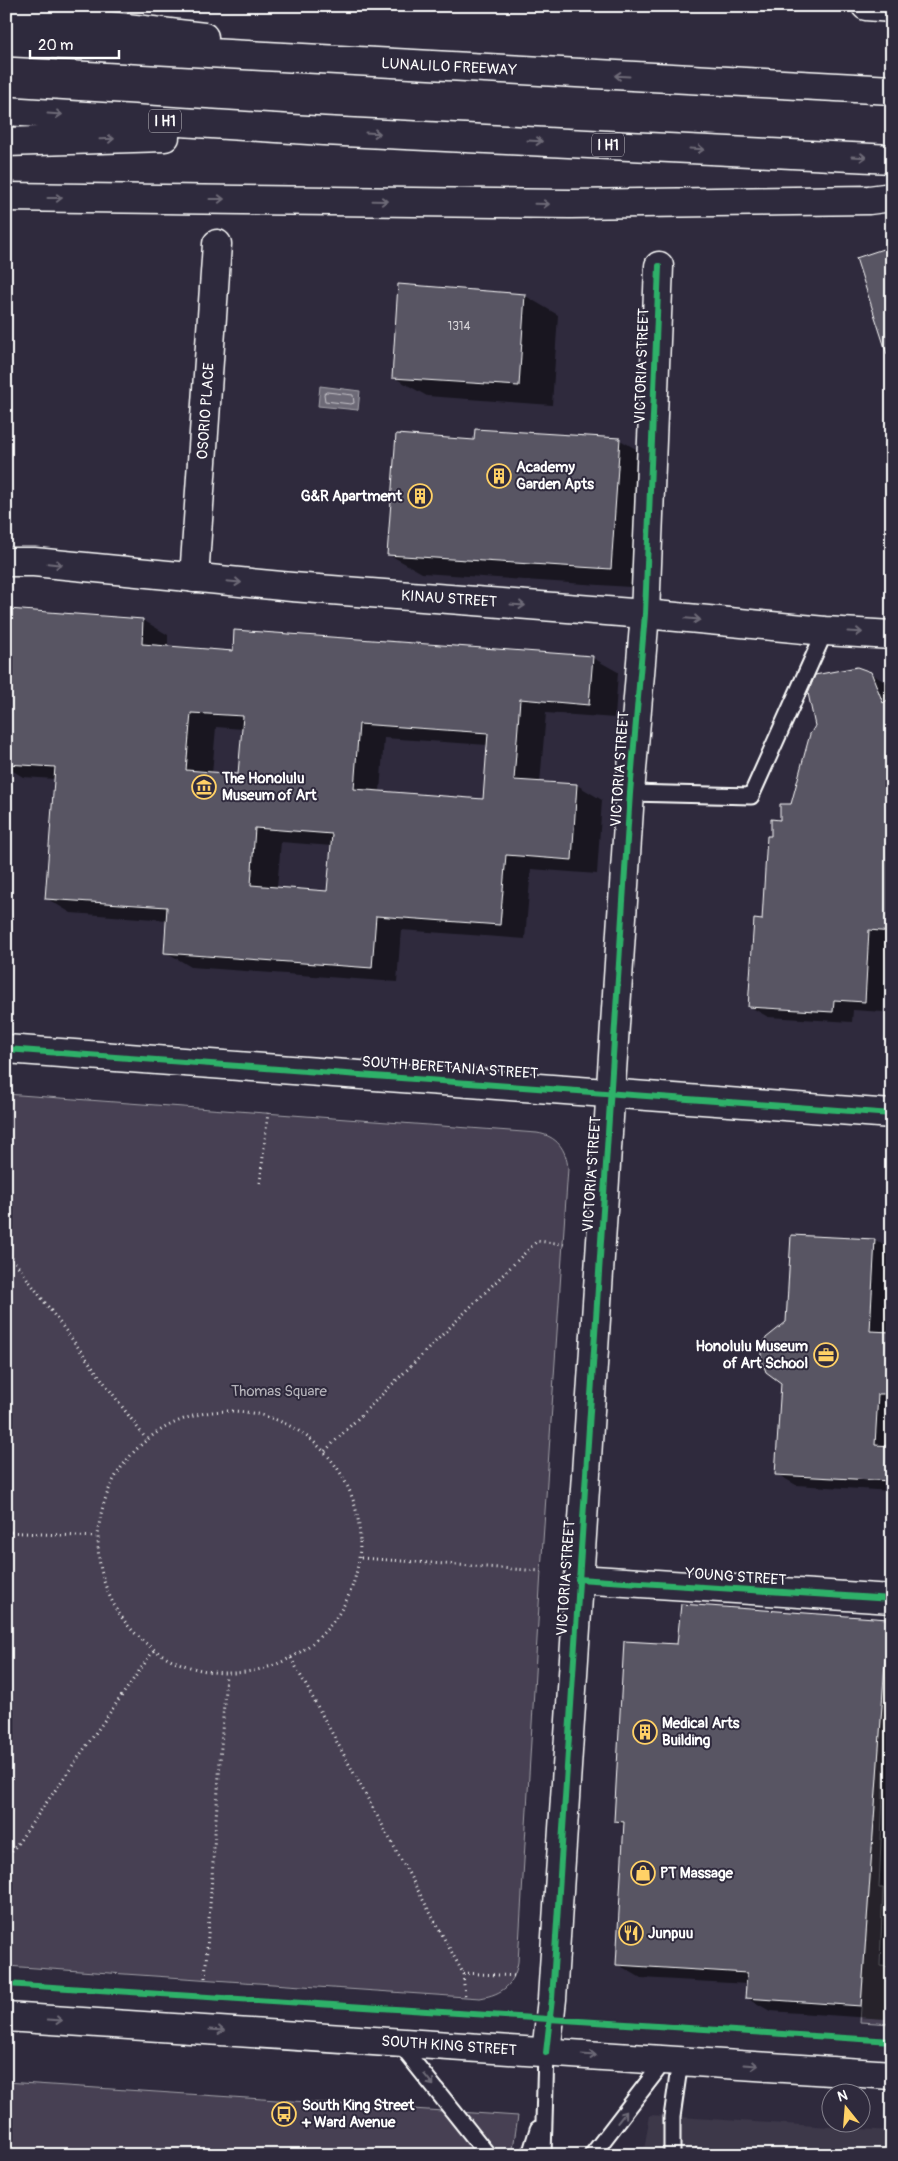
<svg xmlns="http://www.w3.org/2000/svg" width="898" height="2161" font-family="Pangolin,sans-serif">
	<style>
		.built { fill: #3c3749 }
		.green { fill: #464152; stroke: #a2a0a8 }
		.water { fill: #6d6a77; stroke: #a7a6ad }
		.shadow { fill: #0007; fill-rule: evenodd }
		.lines { fill: none; stroke-linecap: round; stroke-linejoin: round }
		.shore { stroke: #c5c3c9; stroke-width: 1 }
		.building { fill: #595564; stroke: #fff; fill-rule: evenodd }
		.service-casing { stroke: #fff; stroke-width: 19 }
		.minor-casing { stroke: #fff; stroke-width: 31 }
		.secondary-casing { stroke: #fff; stroke-width: 31 }
		.primary-casing { stroke: #fff; stroke-width: 31 }
		.motorway-casing { stroke: #fff; stroke-width: 31 }
		.path { stroke: #fff; stroke-width: 3; stroke-dasharray: 1 4; stroke-linecap: butt }
		.service { stroke: #2f2a3d; stroke-width: 15 }
		.minor { stroke: #2f2a3d; stroke-width: 28 }
		.secondary { stroke: #2f2a3d; stroke-width: 28 }
		.primary { stroke: #2f2a3d; stroke-width: 28 }
		.motorway { stroke: #2f2a3d; stroke-width: 28 }
		.cycleway-casing { stroke: #2f2a3d; stroke-width: 9 }
		.cycleway { stroke: #2db169; stroke-width: 6 }
		.oneway { stroke: #6d6a77 }
		.labels { text-anchor: middle; dominant-baseline: central; stroke-width: 4; stroke-linejoin: round; paint-order: stroke }
		.number-label { font-size: 12px; fill: #d6d4d8 }
		.shield { fill: #2f2a3d; stroke: #c1bfc5; stroke-width: 1 }
		.shield-label { font-size: 14px; font-weight: bold; fill: #fff }
		.street-label { font-size: 15px; fill: #fff; stroke: #2f2a3d }
		.poi-label { font-size: 15px; font-weight: bold; fill: #fff; stroke: #2f2a3d; text-anchor: start }
		.park-label { font-size: 15px; fill: #b5b3ba; stroke: #2f2a3d }
	</style>
	<rect width="100%" height="100%" fill="#2f2a3d"/>
	<filter id="ink" filterUnits="userSpaceOnUse"><feTurbulence type="fractalNoise" baseFrequency=".02" numOctaves="2"/><feDisplacementMap in="SourceGraphic" scale="10" xChannelSelector="R" yChannelSelector="G"/><feConvolveMatrix kernelMatrix="1 2 1 2 8 2 1 2 1" color-interpolation-filters="sRGB"/></filter>
	<g filter="url(#ink)">
		<polygon class="built" points="650,2115 892,2131 892,2155 643,2155"/>
		<g class="green">
			<path d="M6,1094L537,1133C557,1136 566,1149 568,1168L541,1571L518,1962C514,1985 503,1994 480,1998L6,1966Z"/>
			<polygon points="888,1619 892,1619 892,1651 886,1656 892,1663 892,1677 888,1677 879,1888 883,1888 880,1966 892,1967 892,2024 860,2022"/>
			<polygon points="6,2082 518,2116 512,2155 6,2155"/>
		</g>
		<polygon class="water" points="320,386 360,391 358,410 318,406"/>
		<g class="shadow">
			<polygon points="524,295 558,315 552,405 427,396 393,377"/>
			<polygon points="476,430 620,440 654,459 645,588 422,573 388,554 475,441"/>
			<path d="M9,610L143,620L168,635V647L234,652L593,658L618,672L615,718L546,713L540,783L577,785L602,800L597,874L531,869L525,939L401,930L397,982L191,967L166,952L168,920L71,913L46,898L55,779L23,777L6,767V652ZM216,727L243,729L240,776L212,774ZM384,738L488,745L484,800L380,792ZM281,842L332,846L328,892L277,888Z"/>
			<polygon points="870,673 890,685 892,689 892,940 888,940 883,1012 853,1010 852,1022 768,1017 749,1006 763,921 772,837"/>
			<polygon points="875,1240 892,1250 890,1333 892,1333 892,1491 796,1485 777,1474 787,1323"/>
			<polygon points="887,1620 892,1623 892,1915 885,2019 770,2011 747,1998 748,1984 641,1978 617,1964 625,1826 615,1820 679,1645"/>
		</g>
		<g class="lines">
			<polygon class="shore" points="327,392 353,395 354,403 351,404 325,401 324,394"/>
		</g>
		<g class="building">
			<polygon points="892,246 892,353 887,354 856,258"/>
			<polygon points="398,284 525,294 519,386 392,378"/>
			<polygon points="475,429 620,438 611,569 387,555 396,434 474,440"/>
			<path d="M8,609L143,619L142,644L233,651L234,630L593,656L589,705L520,699L514,780L577,784L572,860L506,855L500,925L376,916L372,968L164,953L167,907L45,899L55,767L6,764V636ZM191,713L243,716L238,774L186,770ZM359,724L488,733L483,799L354,789ZM255,828L332,834L327,891L251,885Z"/>
			<polygon points="857,667 871,672 883,703 892,697 892,932 869,930 865,1002 834,1000 833,1012 748,1007 754,919 762,920 767,836 771,836 771,819 780,820 780,804 791,804 810,734 815,726 808,693 815,675"/>
			<polygon points="791,1235 875,1239 870,1331 892,1332 892,1394 878,1394 875,1445 892,1446 892,1481 775,1475 781,1383 766,1372 761,1358 761,1351 766,1338 786,1322"/>
			<polygon points="681,1604 888,1619 861,2006 745,1998 747,1973 616,1965 624,1822 614,1821 624,1641 677,1644"/>
		</g>
		<g class="lines">
			<g class="service-casing">
				<g id="service">
					<polyline points="630,793 751,796 825,631"/>
					<polyline points="398,2042 488,2155"/>
					<polyline points="530,2155 538,2129"/>
					<polyline points="543,2155 546,2053"/>
					<polyline points="592,2155 665,2060"/>
					<polyline points="672,2155 672,2117 680,2061"/>
				</g>
			</g>
			<g class="minor-casing">
				<g id="minor">
					<polyline points="194,578 217,244"/>
					<polyline points="578,1579 892,1599"/>
					<polyline points="546,2053 552,1999 630,793 645,614 659,266"/>
				</g>
			</g>
			<g class="secondary-casing">
				<g id="secondary">
					<polyline points="866,6 892,8"/>
					<polyline points="6,562 34,562 292,587 645,614 825,631 892,635"/>
				</g>
			</g>
			<g class="primary-casing">
				<g id="primary">
					<polyline points="6,1049 892,1114"/>
					<polyline points="6,2017 892,2075"/>
				</g>
			</g>
			<g class="motorway-casing">
				<g id="motorway">
					<polyline points="6,14 204,37"/>
					<polyline points="6,42 892,90"/>
					<polyline points="6,111 324,131 892,159"/>
					<polyline points="6,142 165,137"/>
					<polyline points="6,197 570,204 869,200 892,197"/>
				</g>
			</g>
			<g class="path">
				<polyline points="260,1183 268,1113"/>
				<polyline points="6,1250 146,1439"/>
				<circle cx="229" cy="1542" r="131"/>
				<polyline points="325,1451 537,1241 564,1244"/>
				<polyline points="6,1532 96,1537"/>
				<polyline points="361,1558 541,1571"/>
				<polyline points="291,1658 463,1973 465,1997"/>
				<polyline points="6,1860 154,1650"/>
				<polyline points="463,1973 516,1976"/>
				<polyline points="205,1978 226,1674"/>
				<polyline points="696,2147 701,2155"/>
			</g>
			<use href="#service" class="service"/>
			<use href="#minor" class="minor"/>
			<use href="#secondary" class="secondary"/>
			<use href="#primary" class="primary"/>
			<use href="#motorway" class="motorway"/>
			<g class="cycleway-casing">
				<g id="cycleway">
					<polyline points="6,1049 892,1114"/>
					<polyline points="578,1579 892,1599"/>
					<polyline points="6,1984 892,2041"/>
					<polyline points="546,2053 552,1999 630,793 645,614 659,266"/>
				</g>
			</g>
			<use href="#cycleway" class="cycleway"/>
		</g>
		<defs><path id="oneway-shaft" d="M-6 0H5M1.5-3L5.5 0L1.5 3" fill="none" stroke-width="1.6" stroke-linecap="round" stroke-linejoin="round" transform="scale(1.25)"/></defs>
		<g class="oneway">
			<use href="#oneway-shaft" transform="translate(622 76) rotate(-177)"/>
			<use href="#oneway-shaft" transform="translate(55 114) rotate(4)"/>
			<use href="#oneway-shaft" transform="translate(373 133) rotate(3)"/>
			<use href="#oneway-shaft" transform="translate(107 139) rotate(-2)"/>
			<use href="#oneway-shaft" transform="translate(535 141) rotate(3)"/>
			<use href="#oneway-shaft" transform="translate(697 149) rotate(3)"/>
			<use href="#oneway-shaft" transform="translate(859 157) rotate(3)"/>
			<use href="#oneway-shaft" transform="translate(55 198)"/>
			<use href="#oneway-shaft" transform="translate(217 199)"/>
			<use href="#oneway-shaft" transform="translate(380 201) rotate(1)"/>
			<use href="#oneway-shaft" transform="translate(542 204) rotate(1)"/>
			<use href="#oneway-shaft" transform="translate(55 564) rotate(6)"/>
			<use href="#oneway-shaft" transform="translate(234 582) rotate(5)"/>
			<use href="#oneway-shaft" transform="translate(518 605) rotate(4)"/>
			<use href="#oneway-shaft" transform="translate(693 619) rotate(5)"/>
			<use href="#oneway-shaft" transform="translate(855 632) rotate(3)"/>
			<use href="#oneway-shaft" transform="translate(55 2020) rotate(4)"/>
			<use href="#oneway-shaft" transform="translate(217 2030) rotate(4)"/>
			<use href="#oneway-shaft" transform="translate(589 2055) rotate(4)"/>
			<use href="#oneway-shaft" transform="translate(751 2065) rotate(4)"/>
			<use href="#oneway-shaft" transform="translate(429 2080) rotate(51)"/>
			<use href="#oneway-shaft" transform="translate(622 2117) rotate(-52)"/>
		</g>
	</g>
	<defs>
		<g id="building-ring" transform="scale(1.25)"><circle r="9.5" fill="#2f2a3d" stroke="#ffd166" stroke-width="1.5"/><path d="M-4-6H4V6H1V3H-1V6H-4ZM-2.5-4.3h1.7v1.8h-1.7ZM.8-4.3h1.7v1.8H.8ZM-2.5-1h1.7V.8h-1.7ZM.8-1h1.7V.8H.8Z" fill="#ffd166"/></g>
		<g id="museum-ring" transform="scale(1.25)"><circle r="9.5" fill="#2f2a3d" stroke="#ffd166" stroke-width="1.5"/><path d="M0-6L6-3V-2H-6V-3ZM-5-1h2V3h-2ZM-1-1h2V3h-2ZM3-1h2V3H3ZM-6 4H6V6H-6Z" fill="#ffd166"/></g>
		<g id="office-ring" transform="scale(1.25)"><circle r="9.5" fill="#2f2a3d" stroke="#ffd166" stroke-width="1.5"/><path d="M-6-3h4V-5.5h4V-3h4V5H-6ZM-1-4.5V-3h2v-1.5ZM-6 0V1H6V0Z" fill="#ffd166"/></g>
		<g id="shop-ring" transform="scale(1.25)"><circle r="9.5" fill="#2f2a3d" stroke="#ffd166" stroke-width="1.5"/><path d="M-5-2.5h2.3a2.7 3.5 0 0 1 5.4 0H5L5.5 6h-11ZM-1.5-2.5h3a1.5 2.3 0 0 0-3 0Z" fill="#ffd166"/></g>
		<g id="restaurant-ring" transform="scale(1.25)"><circle r="9.5" fill="#2f2a3d" stroke="#ffd166" stroke-width="1.5"/><path d="M-5-6h1v4h1v-4h1v4h1v-4h1v5L-1.5 .5V6h-2V.5L-5-1ZM5-6V6H3V1.5H1.5Q1.5-4 5-6Z" fill="#ffd166"/></g>
		<g id="bus-ring" transform="scale(1.25)"><circle r="9.5" fill="#2f2a3d" stroke="#ffd166" stroke-width="1.5"/><path d="M-5-6H5V4H4V6H2V4H-2V6H-4V4H-5ZM-3.5-4V0h7V-4ZM-3.5 1.2v1.5H-2V1.2ZM2 1.2v1.5H3.5V1.2Z" fill="#ffd166"/></g>
	</defs>
	<g fill-rule="evenodd">
		<use href="#building-ring" x="499" y="476"/>
		<use href="#building-ring" x="420" y="496"/>
		<use href="#museum-ring" x="204" y="787"/>
		<use href="#office-ring" x="826" y="1355"/>
		<use href="#building-ring" x="645" y="1732"/>
		<use href="#shop-ring" x="643" y="1873"/>
		<use href="#restaurant-ring" x="631" y="1933"/>
		<use href="#bus-ring" x="284" y="2114"/>
	</g>
	<g class="labels">
		<g class="number-label">
			<text x="459" y="326">1314</text>
		</g>
		<g class="shield">
			<rect x="149" y="109.5" width="32" height="23" rx="4"/>
			<rect x="592" y="133.5" width="32" height="23" rx="4"/>
		</g>
		<g class="shield-label">
			<text x="165" y="121">I H1</text>
			<text x="608" y="145">I H1</text>
		</g>
		<g class="street-label">
			<text transform="translate(449 67) rotate(3)">LUNALILO FREEWAY</text>
			<text transform="translate(642 366) rotate(-88)">VICTORIA STREET</text>
			<text transform="translate(206 411) rotate(-86)">OSORIO PLACE</text>
			<text transform="translate(449 599) rotate(4)">KINAU STREET</text>
			<text transform="translate(620 769) rotate(-86)">VICTORIA STREET</text>
			<text transform="translate(450 1068) rotate(4)">SOUTH BERETANIA STREET</text>
			<text transform="translate(592 1174) rotate(-86)">VICTORIA STREET</text>
			<text transform="translate(736 1577) rotate(4)">YOUNG STREET</text>
			<text transform="translate(566 1578) rotate(-86)">VICTORIA STREET</text>
			<text transform="translate(449 2046) rotate(4)">SOUTH KING STREET</text>
		</g>
		<g class="poi-label">
			<text x="516" y="467">Academy<tspan x="516" dy="17">Garden Apts</tspan></text>
			<text x="402" y="496" text-anchor="end">G&amp;R Apartment</text>
			<text x="222" y="778">The Honolulu<tspan x="222" dy="17">Museum of Art</tspan></text>
			<text x="808" y="1346" text-anchor="end">Honolulu Museum<tspan x="808" dy="17">of Art School</tspan></text>
			<text x="662" y="1723">Medical Arts<tspan x="662" dy="17">Building</tspan></text>
			<text x="660" y="1873">PT Massage</text>
			<text x="648" y="1933">Junpuu</text>
			<text x="302" y="2105">South King Street<tspan x="302" dy="17">+ Ward Avenue</tspan></text>
		</g>
		<g class="park-label">
			<text x="279" y="1391">Thomas Square</text>
		</g>
	</g>
	<rect width="898" height="2161" fill="none" stroke="#2f2a3d" stroke-width="25"/>
	<rect x="12" y="12" width="873" height="2136" fill="none" stroke="#fff" stroke-width="2" filter="url(#ink)"/>
	<g transform="translate(846 2108) rotate(343)"><circle r="24" fill="#2f2a3d" stroke="#827f8b"/>
	<path d="M0-4L9 19L0 12L-9 19Z" fill="#ffd166"/>
	<text y="-8" font-size="14" font-weight="bold" text-anchor="middle" fill="#ffffff">N</text>
	</g>
	<path d="M30 50v8h89v-8" fill="none" stroke="#ffffff" stroke-width="2.5"/>
	<text x="38" y="50" font-size="15" fill="#ffffff" stroke="#2f2a3d" stroke-width="4" paint-order="stroke">20 m</text>
</svg>
